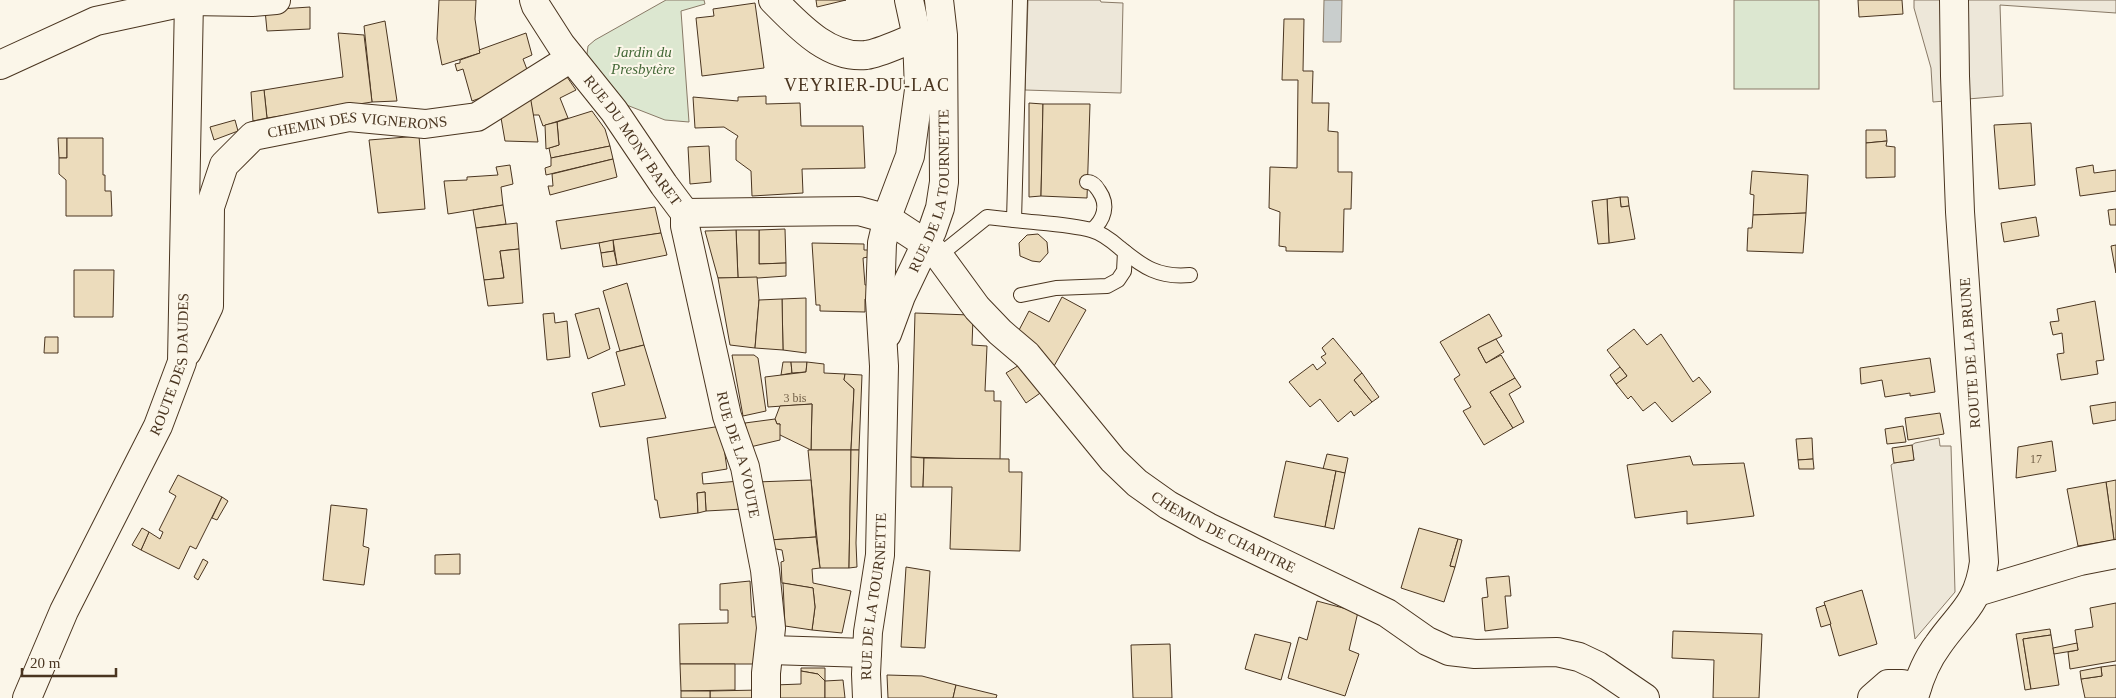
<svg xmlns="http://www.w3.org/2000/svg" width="2116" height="698" font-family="Georgia,serif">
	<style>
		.green { fill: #dce7d0; stroke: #887966 }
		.parking { fill: #ede7d9; stroke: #887966 }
		.water { fill: #c9cecd; stroke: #887966 }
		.building { fill: #ecdcbc; stroke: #4a3520 }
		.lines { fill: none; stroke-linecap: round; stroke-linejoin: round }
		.lane-casing { stroke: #4a3520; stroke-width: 16 }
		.street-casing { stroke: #4a3520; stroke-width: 30 }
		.secondary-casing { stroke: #4a3520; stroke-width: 30 }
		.lane { stroke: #fbf6e9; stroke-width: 14 }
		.street { stroke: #fbf6e9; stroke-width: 28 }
		.secondary { stroke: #fbf6e9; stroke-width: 28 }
		.labels { text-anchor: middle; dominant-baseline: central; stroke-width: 4; stroke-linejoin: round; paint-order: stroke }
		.number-label { font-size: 12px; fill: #725f47 }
		.park-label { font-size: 15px; font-style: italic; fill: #436837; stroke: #fbf6e9 }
		.street-label { font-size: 15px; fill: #4a3520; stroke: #fbf6e9 }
		.quarter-label { font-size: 18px; letter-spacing: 1px; fill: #4a3520; stroke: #fbf6e9 }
	</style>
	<rect width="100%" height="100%" fill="#fbf6e9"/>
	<g class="green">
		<polygon points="666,0 704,0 705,4 681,11 689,122 665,120 624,104 590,62 587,54 588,46 595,40"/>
		<rect x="1734" y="0" width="85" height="89"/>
	</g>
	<g class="parking">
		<polygon points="1028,0 1100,0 1101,2 1123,3 1121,93 1025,90"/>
		<polygon points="1914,0 2116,0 2116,13 2000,5 2003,96 1933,102 1931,68 1914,8"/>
		<polygon points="1939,438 1940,446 1951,446 1955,592 1915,639 1891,465 1894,463 1914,460 1912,445 1915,443"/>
	</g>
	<polygon class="water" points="1324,0 1342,0 1341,42 1323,42"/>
	<g class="building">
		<polygon points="439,0 476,0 475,19 480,53 442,65 437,39"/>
		<polygon points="816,0 846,0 817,7"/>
		<polygon points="1858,0 1902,0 1903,14 1859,17"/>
		<polygon points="755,3 764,68 702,76 696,18 714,16 713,9"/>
		<polygon points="310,7 310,29 267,31 265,10"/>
		<polygon points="1284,19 1304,19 1303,71 1313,71 1312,103 1329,103 1328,131 1338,132 1338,172 1352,172 1351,209 1344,209 1343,252 1286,251 1286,247 1279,246 1280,212 1269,208 1270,167 1297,168 1298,80 1282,80"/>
		<polygon points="385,21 397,101 372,102 364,26"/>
		<polygon points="338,33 364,35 372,102 267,118 264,90 343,77"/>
		<polygon points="526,33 532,55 523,59 531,80 472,101 463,69 457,71 455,64 460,63 460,60 480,53 479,50"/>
		<polygon points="565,74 576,90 560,98 568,118 543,126 539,115 533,115 529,93"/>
		<polygon points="264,90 267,118 253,121 251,92"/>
		<polygon points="530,95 538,142 505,141 500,112"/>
		<polygon points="766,96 766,104 800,103 801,126 863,126 865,168 802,169 803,193 752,196 751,171 736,160 736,140 738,136 724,127 695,128 693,97 738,101 738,97"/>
		<polygon points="1029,103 1043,104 1041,196 1029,197"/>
		<polygon points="1043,104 1090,104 1087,198 1041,196"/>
		<polygon points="592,111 605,129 610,146 551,158 549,148 559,145 557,122"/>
		<polygon points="235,120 238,131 214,140 210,127"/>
		<polygon points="557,122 559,145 546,149 545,125"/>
		<polygon points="2031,123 2035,185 1999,189 1994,125"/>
		<polygon points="1866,130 1886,130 1887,141 1866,143"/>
		<polygon points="419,136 425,209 378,213 369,140"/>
		<polygon points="58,138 67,138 67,158 59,158"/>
		<polygon points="67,138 103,138 103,175 105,175 105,191 111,191 112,216 66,216 66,180 59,174 59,158 67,158"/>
		<polygon points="1887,141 1886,146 1895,147 1895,177 1866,178 1866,143"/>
		<polygon points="610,146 613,159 546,175 545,168 551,166 551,158"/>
		<polygon points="709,146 711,182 690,184 688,147"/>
		<polygon points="613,159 617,177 550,195 548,186 553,186 552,174"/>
		<polygon points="510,165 513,184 501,187 503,205 448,214 444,181 467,180 467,177 498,175 496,167"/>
		<polygon points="2093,165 2094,173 2116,170 2116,191 2080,196 2076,168"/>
		<polygon points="1752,171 1808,175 1806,213 1753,215 1754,195 1750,194"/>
		<polygon points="1620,197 1628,197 1629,206 1621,207"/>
		<polygon points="1620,197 1621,207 1629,206 1635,239 1609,243 1607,199"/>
		<polygon points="1607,199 1609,243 1598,244 1592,201"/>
		<polygon points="503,205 506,224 476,228 473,210"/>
		<polygon points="655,207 661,233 561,249 556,221"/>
		<polygon points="2116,209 2116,225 2110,225 2108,210"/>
		<polygon points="1806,213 1803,253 1747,251 1748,228 1752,228 1753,215"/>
		<polygon points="2036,217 2039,236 2004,242 2001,223"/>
		<polygon points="517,223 519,249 500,251 504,278 484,280 476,228"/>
		<polygon points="785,229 786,263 759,264 759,230"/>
		<polygon points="736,230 759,230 759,264 786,263 786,276 758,278 738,278"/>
		<polygon points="736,230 738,278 718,278 705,231"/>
		<polygon points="661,233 667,255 617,265 613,240"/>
		<polygon points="1038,234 1047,242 1048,253 1040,262 1032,261 1020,256 1019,243 1027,235"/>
		<polygon points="613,240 614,251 601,253 599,243"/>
		<polygon points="812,243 864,244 864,250 868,250 868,257 863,258 865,285 870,285 869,299 865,299 865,312 820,311 820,305 816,305"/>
		<polygon points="2116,245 2116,273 2111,246"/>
		<polygon points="519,249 523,303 488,306 484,280 504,278 500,251"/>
		<polygon points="614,251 617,265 603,267 601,253"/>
		<polygon points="74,270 114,270 113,317 74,317"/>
		<polygon points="757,277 759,300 755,348 730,345 718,278"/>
		<polygon points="627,283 644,345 620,351 603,291"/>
		<polygon points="1062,297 1086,310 1054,366 1018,332 1029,311 1049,322"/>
		<polygon points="806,298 806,353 783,350 782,299"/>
		<polygon points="782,299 783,350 755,348 759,300"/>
		<polygon points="2095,301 2104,360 2096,361 2098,374 2061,380 2057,354 2064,353 2062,333 2053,335 2050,322 2059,321 2057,309"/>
		<polygon points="599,308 610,349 588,359 575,314"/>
		<polygon points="554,313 555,323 567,321 570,357 547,360 543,314"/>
		<polygon points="915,313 970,315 973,318 972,345 987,346 985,391 994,391 994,401 1001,401 1000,460 911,457"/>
		<polygon points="1489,314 1502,336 1478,348 1486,363 1501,355 1515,378 1490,392 1513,428 1484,445 1463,411 1471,407 1454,379 1460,375 1440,342"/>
		<polygon points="1634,329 1647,345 1661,334 1693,382 1699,377 1711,392 1672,422 1655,402 1643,411 1631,396 1628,399 1616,384 1627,376 1607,350"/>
		<polygon points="45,337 58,337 58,353 44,353"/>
		<polygon points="1333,338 1362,373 1354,380 1372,402 1354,416 1351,411 1338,422 1320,399 1310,407 1289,382 1313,364 1317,370 1326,363 1321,357 1326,354 1322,348"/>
		<polygon points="1496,339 1504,352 1486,363 1478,348"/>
		<polygon points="644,345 666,418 600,427 592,393 625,385 616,352"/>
		<polygon points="732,355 754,355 758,358 766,411 743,416"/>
		<polygon points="1930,358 1935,392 1910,396 1910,393 1885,397 1882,380 1861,384 1860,368"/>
		<polygon points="1026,361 1046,389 1026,403 1006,373"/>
		<polygon points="783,362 791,362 792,373 781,375"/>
		<polygon points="791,362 807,362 806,372 792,373"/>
		<polygon points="807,362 824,364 824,373 845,374 844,380 854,389 851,450 811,450 812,404 768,407 765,377 806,372"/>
		<polygon points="1620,367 1627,376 1616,384 1610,375"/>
		<polygon points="1362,373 1379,397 1372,402 1354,380"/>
		<polygon points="845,374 862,375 859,450 851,450 854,389 844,380"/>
		<polygon points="1515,378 1521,387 1509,394 1524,422 1513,428 1490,392"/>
		<polygon points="2116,402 2116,420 2093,424 2090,406"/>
		<polygon points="812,404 811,450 778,434 780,424 777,424 775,419 780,406"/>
		<polygon points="1940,413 1944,434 1908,440 1905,418"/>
		<polygon points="775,419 777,424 780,424 780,440 750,447 745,423"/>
		<polygon points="721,426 727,469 702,473 703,484 740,481 743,509 706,511 705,492 697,493 698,513 660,518 657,500 655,500 647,438"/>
		<polygon points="1903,426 1906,442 1887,444 1885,429"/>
		<polygon points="1812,438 1813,459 1798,460 1796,439"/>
		<polygon points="2052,441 2056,471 2016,478 2018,447"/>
		<polygon points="1912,445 1914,460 1894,463 1892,448"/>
		<polygon points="808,450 851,450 849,568 820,568"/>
		<polygon points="851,450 859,450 856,543 857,567 849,568"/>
		<polygon points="1327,454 1348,458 1345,473 1323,469"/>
		<polygon points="1690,456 1693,465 1744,463 1754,516 1687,524 1687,511 1635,518 1627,465"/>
		<polygon points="911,457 924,458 923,487 911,487"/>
		<polygon points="924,458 1009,459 1009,472 1022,472 1020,551 950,549 952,487 923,487"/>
		<polygon points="1813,459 1814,469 1799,469 1798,460"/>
		<polygon points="1286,461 1336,471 1325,527 1274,517"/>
		<polygon points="1336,471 1345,473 1334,529 1325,527"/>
		<polygon points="178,475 222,497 196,549 190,546 179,569 141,550 149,532 160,539 163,532 159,530 176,496 169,492"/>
		<polygon points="811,480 816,537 769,540 756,482"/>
		<polygon points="2116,480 2116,540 2114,540 2106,482"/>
		<polygon points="2106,482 2114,540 2078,546 2067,489"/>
		<polygon points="705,492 706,511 698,513 697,493"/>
		<polygon points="222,497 228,501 217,520 212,518"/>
		<polygon points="331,505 367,509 363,546 369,548 364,585 323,580"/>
		<polygon points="142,528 149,532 141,550 132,545"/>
		<polygon points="1419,528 1458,539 1450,566 1455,567 1444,602 1401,588"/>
		<polygon points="816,537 820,568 812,569 813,583 851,591 842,633 812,630 815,607 813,588 782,583 781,562 784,561 782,550 770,548 769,540"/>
		<polygon points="1458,539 1462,540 1455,567 1450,566"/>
		<polygon points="460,554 460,574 435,574 435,555"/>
		<polygon points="203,559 208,562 198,580 194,577"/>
		<polygon points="906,567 930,571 925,648 901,647"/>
		<polygon points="1509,576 1511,596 1505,596 1508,628 1485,631 1482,598 1488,597 1486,578"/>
		<polygon points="750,581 752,617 763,616 763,664 680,664 679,624 728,623 728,610 720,610 720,584"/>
		<polygon points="783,583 813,588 815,607 812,630 785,626"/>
		<polygon points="1862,590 1877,644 1839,656 1824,602"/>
		<polygon points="1317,601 1358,612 1349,650 1359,654 1345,696 1288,678 1299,637 1307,640"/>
		<polygon points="2116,603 2116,661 2070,669 2068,652 2078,650 2075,630 2093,627 2090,608"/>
		<polygon points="1825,605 1831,624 1821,627 1816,608"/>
		<polygon points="2050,629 2051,635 2023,639 2031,689 2025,690 2016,634"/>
		<polygon points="1673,631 1762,634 1759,698 1713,698 1714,660 1672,658"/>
		<polygon points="1255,634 1291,643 1281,680 1245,669"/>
		<polygon points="2051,635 2059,685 2031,689 2023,639"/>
		<polygon points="2077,643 2078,650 2054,654 2053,648"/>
		<polygon points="1170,644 1172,698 1133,698 1131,645"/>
		<polygon points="680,664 735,664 735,690 681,691"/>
		<polygon points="2116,665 2116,698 2085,698 2081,679 2102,676 2101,667"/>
		<polygon points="2101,667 2102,676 2081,679 2080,671"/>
		<polygon points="801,668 825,668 825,681 818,674 801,671"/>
		<polygon points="801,671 818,674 825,681 825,698 773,698 774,685 801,684"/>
		<polygon points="887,675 922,676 956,685 953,698 888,698"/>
		<polygon points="843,680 845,698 825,698 825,681"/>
		<polygon points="956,685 997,695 996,698 953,698"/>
		<polygon points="760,690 760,698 710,698 710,691"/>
		<rect x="681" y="691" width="29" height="7"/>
	</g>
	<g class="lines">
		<g class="lane-casing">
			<g id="lane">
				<path d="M1087,182C1093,182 1096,186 1099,191C1109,205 1104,220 1092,230"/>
				<path d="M1014,220C1037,223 1069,224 1091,230C1102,233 1112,241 1120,248C1143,267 1159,278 1190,275"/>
				<polyline points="936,258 987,217 1014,220 1020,0"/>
				<polyline points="1021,295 1056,288 1107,286 1118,280 1124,271 1125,252"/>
			</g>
		</g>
		<g class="street-casing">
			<g id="street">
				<path id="s1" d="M534,0L536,6L561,45L614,111L664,185L685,213"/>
				<path d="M773,0C797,24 828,59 866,55C881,53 902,42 917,37"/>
				<polyline points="0,65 96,21 189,1 252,2 276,0"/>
				<path id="s2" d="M685,213L859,211L888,219L926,244L939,256L977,308L1000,332L1027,355L1113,460L1137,483L1168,505L1208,527L1387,613L1427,641L1449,651L1475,654L1557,652L1579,657L1598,666L1645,698"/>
				<path id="s3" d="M685,213V226L727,416L745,467L765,570L771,628L766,673V698"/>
				<path id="s4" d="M187,352L209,306L210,207L224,165L253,136L349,117L425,124L477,117L571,58"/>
				<polyline points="1977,592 2080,561 2116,554"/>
				<polyline points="770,650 867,653"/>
				<path id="s5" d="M27,698L64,611L158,426L182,362L189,0"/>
				<polyline points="1872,698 1888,684 1902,684 1917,687"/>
				<path d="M1914,698C1919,679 1926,661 1938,645C1960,613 1978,606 1984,562L1960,212L1955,76L1954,0"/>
			</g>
		</g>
		<g class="secondary-casing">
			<g id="secondary">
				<path id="s6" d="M887,334L901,296L932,231L940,208L944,182L943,35L939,0"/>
				<path id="s7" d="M867,698L866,674L868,632L880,555L884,366L880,300L882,243L890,209L910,156L919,90L917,37L909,0"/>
			</g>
		</g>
		<use href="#lane" class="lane"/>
		<use href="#street" class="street"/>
		<use href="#secondary" class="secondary"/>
	</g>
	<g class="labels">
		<g class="number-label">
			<text x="795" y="398">3 bis</text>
			<text x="2036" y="459">17</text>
		</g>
		<g class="park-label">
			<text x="643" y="52">Jardin du<tspan x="643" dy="17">Presbytère</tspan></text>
		</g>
		<g class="street-label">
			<text stroke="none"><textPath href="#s4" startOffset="341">CHEMIN DES VIGNERONS</textPath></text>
			<text stroke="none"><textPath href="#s1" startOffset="172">RUE DU MONT BARET</textPath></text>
			<text stroke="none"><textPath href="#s6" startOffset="152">RUE DE LA TOURNETTE</textPath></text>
			<text transform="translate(1970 353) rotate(-94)">ROUTE DE LA BRUNE</text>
			<text stroke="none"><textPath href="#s5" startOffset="366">ROUTE DES DAUDES</textPath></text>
			<text stroke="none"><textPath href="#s3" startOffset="248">RUE DE LA VOUTE</textPath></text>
			<text stroke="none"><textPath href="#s2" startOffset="669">CHEMIN DE CHAPITRE</textPath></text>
			<text stroke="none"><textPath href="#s7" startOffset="102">RUE DE LA TOURNETTE</textPath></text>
		</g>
		<g class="quarter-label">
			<text x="867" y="85">VEYRIER-DU-LAC</text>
		</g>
	</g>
	<path d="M22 668v8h94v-8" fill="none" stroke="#4a3520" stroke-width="2.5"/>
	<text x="30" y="668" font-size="15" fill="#4a3520" stroke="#fbf6e9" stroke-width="4" paint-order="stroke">20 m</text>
</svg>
